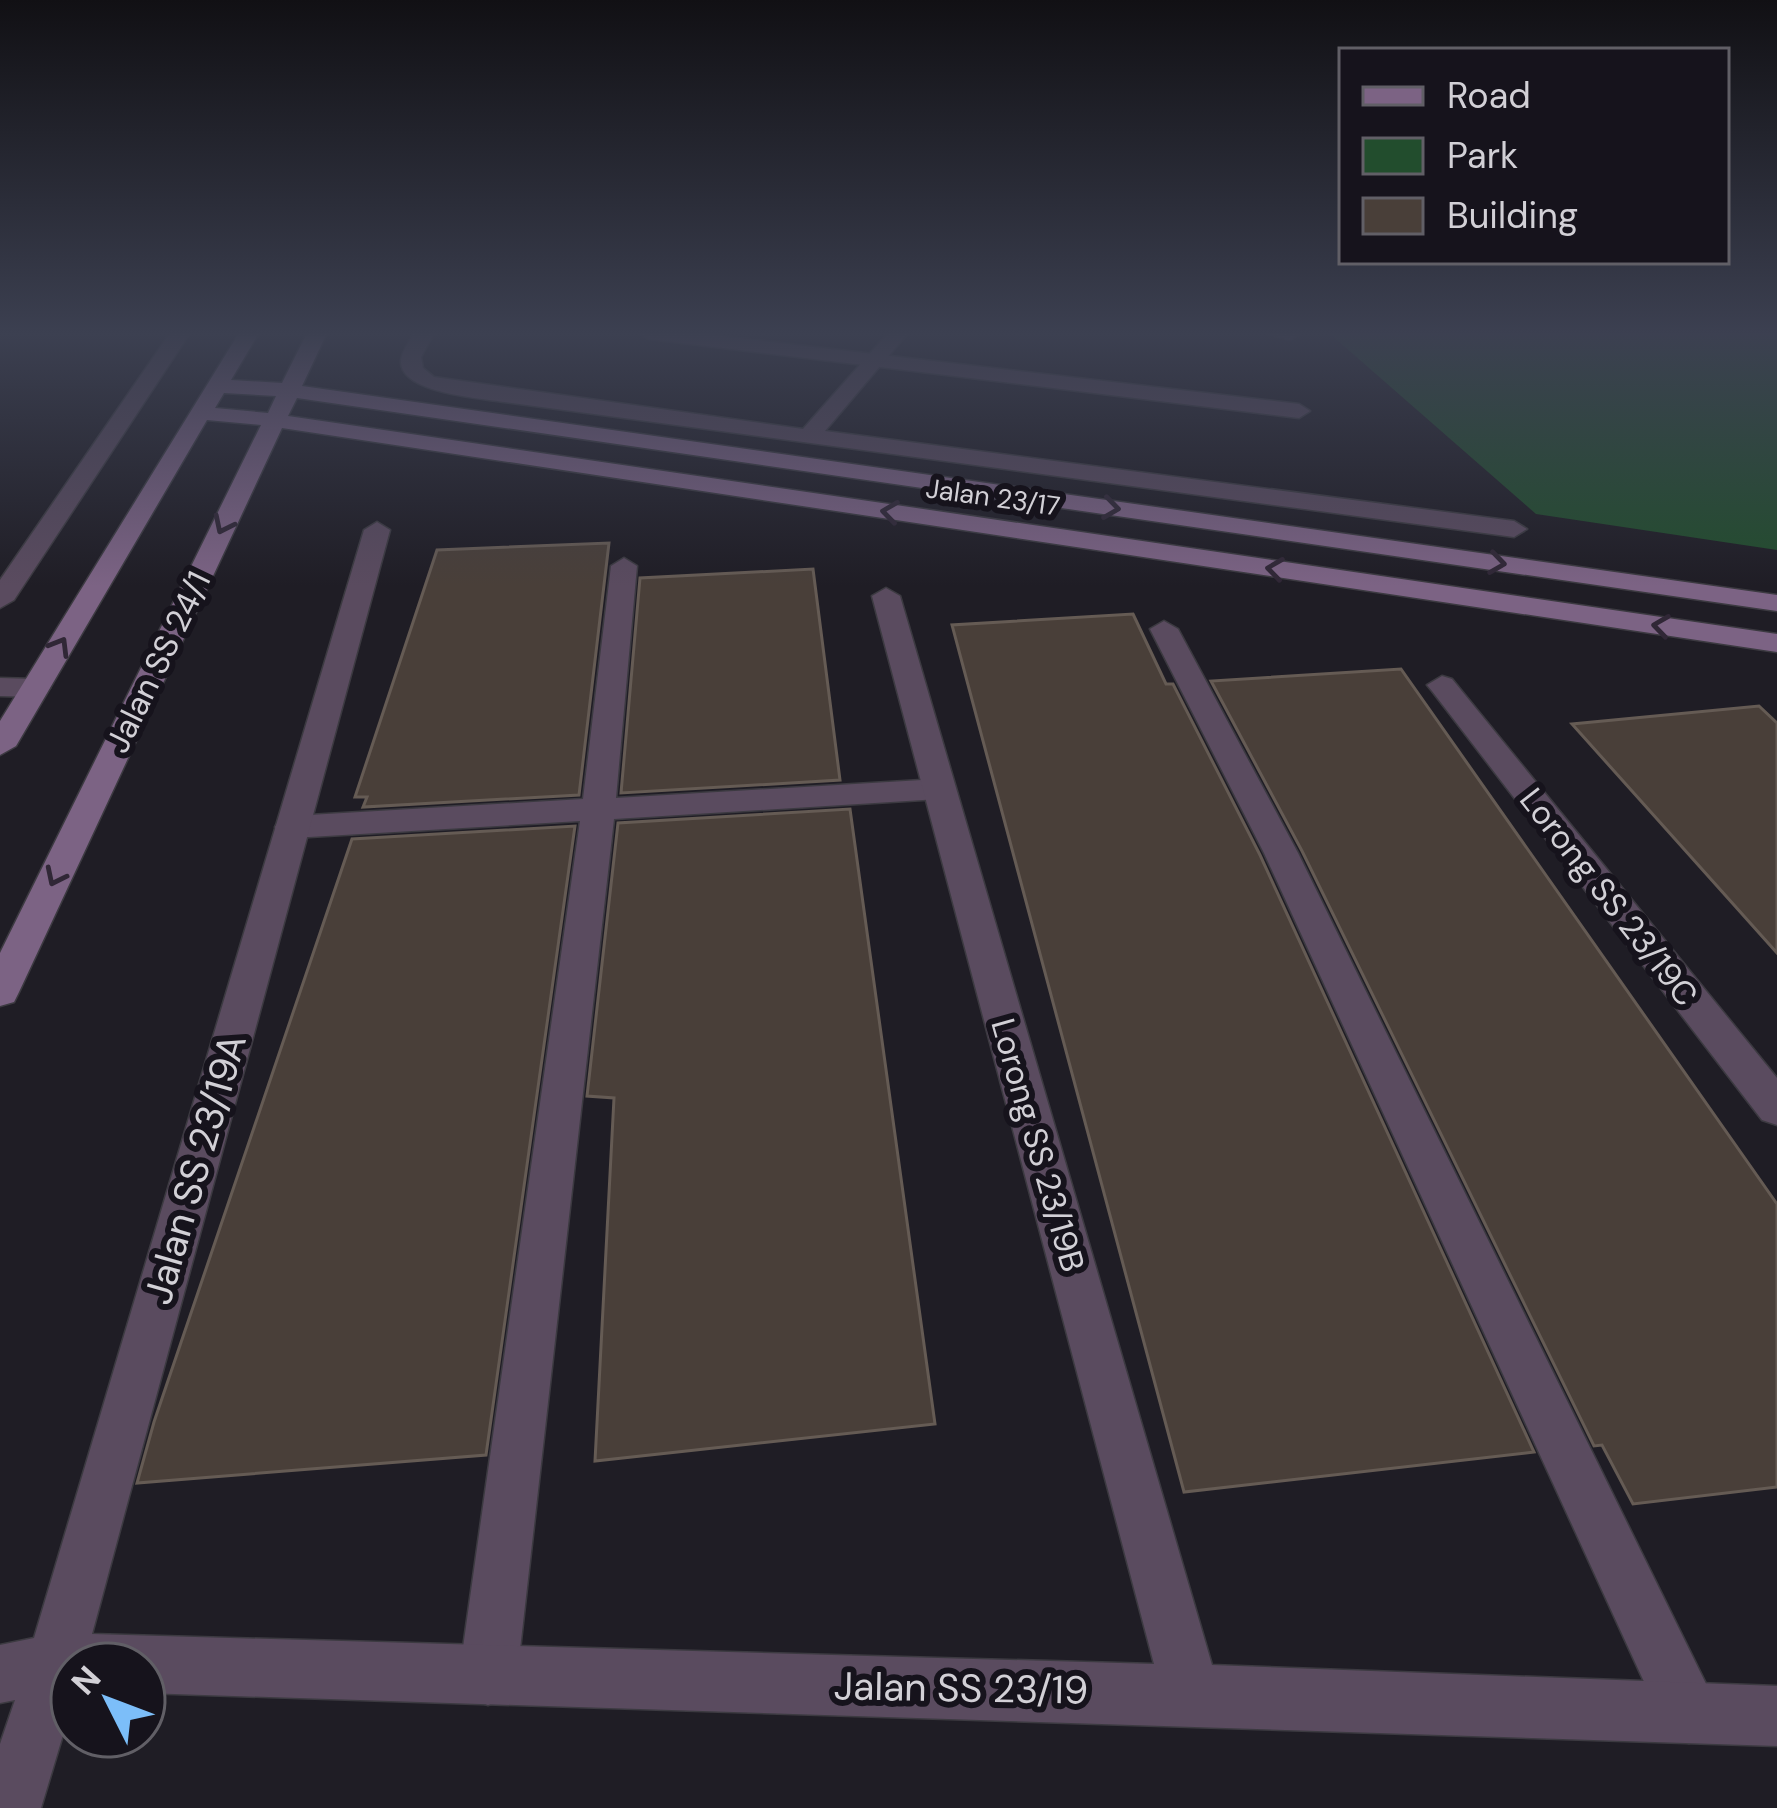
<svg xmlns="http://www.w3.org/2000/svg" width="1777" height="1808" font-family="'DM Sans',sans-serif">
	<style>
		.green { fill: #224d2d }
		.building { fill: #493f39; stroke: #655b54; stroke-width: 3 }
		.lines { fill: none; stroke-linecap: round; stroke-linejoin: round }
		.lane-casing { stroke: #3c3a41; stroke-width: 3 }
		.street-casing { stroke: #3c3a41; stroke-width: 3 }
		.secondary-casing { stroke: #3c3a41; stroke-width: 3 }
		.lane { fill: #5a4b5f; fill-rule: evenodd }
		.street { fill: #5a4b5f; fill-rule: evenodd }
		.secondary { fill: #7c6384; fill-rule: evenodd }
		.oneway { stroke: #302736 }
		.labels { text-anchor: middle; dominant-baseline: central; stroke-width: 12; stroke-linejoin: round; paint-order: stroke }
		.far-street-label { font-size: 27px; fill: #d2d0d6; stroke: #16131c }
		.street-label { font-size: 33px; fill: #d2d0d6; stroke: #16131c }
		.near-street-label { font-size: 39px; fill: #d2d0d6; stroke: #16131c }
	</style>
	<rect width="100%" height="100%" fill="#1f1d25"/>
	<polygon class="green" points="1329,333 1777,333 1777,550 1536,514"/>
	<g class="building">
		<polygon points="609,543 579,795 363,807 367,797 355,797 437,550"/>
		<polygon points="813,569 840,780 621,793 640,578"/>
		<polygon points="1133,614 1166,684 1173,684 1260,855 1534,1452 1184,1492 952,625"/>
		<polygon points="1401,669 1777,1204 1777,1487 1633,1504 1602,1445 1594,1446 1302,851 1211,681"/>
		<polygon points="1759,706 1777,723 1777,953 1572,724"/>
		<polygon points="850,809 935,1424 595,1461 614,1098 587,1096 618,823"/>
		<polygon points="575,826 486,1455 137,1483 154,1422 352,839"/>
	</g>
	<g class="lines">
		<g class="lane-casing">
			<g id="lane">
				<polygon points="639,333 695,333 1299,404 1310,411 1299,418 649,339"/>
				<polygon points="624,558 637,566 616,798 939,779 955,789 939,799 614,819 517,1676 509,1697 488,1705 467,1697 459,1676 580,821 292,838 280,835 275,827 280,819 292,816 583,799 611,566"/>
				<polygon points="1164,621 1178,629 1298,853 1710,1692 1719,1713 1710,1734 1689,1743 1668,1734 1264,853 1150,629"/>
			</g>
		</g>
		<g class="street-casing">
			<g id="street">
				<polygon points="170,333 190,333 14,600 0,608 0,580"/>
				<path d="M414,333H434L421,357L423,368L434,377L803,429L888,333H908L825,431L1514,521L1527,529L1514,537L504,402C480,398 398,393 401,360C402,351 410,341 414,333Z"/>
				<polygon points="1266,333 1299,333 1300,334 1290,340"/>
				<polygon points="377,522 390,530 92,1634 1154,1664 872,596 886,588 900,596 1212,1665 1777,1686 1777,1746 144,1693 144,1664 72,1664 72,1705 41,1808 0,1808 0,1744 15,1700 0,1703 0,1645 34,1638 364,530"/>
				<polygon points="1442,676 1452,679 1777,1078 1777,1125 1762,1120 1432,691 1427,685"/>
				<polygon points="0,678 35,679 50,688 35,697 0,696"/>
			</g>
		</g>
		<g class="secondary-casing">
			<path id="secondary" d="M239,333H259L231,380L282,383L307,333H327L302,386L1777,595V611L297,398L288,416L1777,634V652L282,428L19,992L14,1002L0,1006V953L261,425L207,420L16,746L0,755V721ZM224,393L276,396L268,413L215,408Z"/>
		</g>
		<use href="#lane" class="lane"/>
		<use href="#street" class="street"/>
		<use href="#secondary" class="secondary"/>
	</g>
	<defs><path id="oneway-chevron" d="M-2-3.5L2.5 0L-2 3.5" fill="none" stroke-width="1.6" stroke-linecap="round" stroke-linejoin="round" transform="scale(3)"/></defs>
	<g class="oneway">
		<use href="#oneway-chevron" transform="translate(1111 508) rotate(8)"/>
		<use href="#oneway-chevron" transform="translate(890 512) rotate(-172)"/>
		<use href="#oneway-chevron" transform="translate(223 525) rotate(116)"/>
		<use href="#oneway-chevron" transform="translate(1497 563) rotate(8)"/>
		<use href="#oneway-chevron" transform="translate(1275 569) rotate(-172)"/>
		<use href="#oneway-chevron" transform="translate(1661 626) rotate(-172)"/>
		<use href="#oneway-chevron" transform="translate(60 646) rotate(-59)"/>
		<use href="#oneway-chevron" transform="translate(55 877) rotate(116)"/>
	</g>
	<linearGradient id="sky" x2="0" y2="1"><stop stop-color="#111014"/><stop offset="0.57" stop-color="#3c4051"/><stop offset="1" stop-color="#3c4051" stop-opacity="0"/></linearGradient>
	<rect width="1777" height="586" fill="url(#sky)"/>
	<g class="labels">
		<g class="far-street-label">
			<text transform="translate(993 497) rotate(8)">Jalan 23/17</text>
		</g>
		<g class="street-label">
			<text transform="translate(158 662) rotate(-64)">Jalan SS 24/1</text>
			<text transform="translate(1609 897) rotate(52)">Lorong SS 23/19C</text>
			<text transform="translate(1038 1145) rotate(74)">Lorong SS 23/19B</text>
		</g>
		<g class="near-street-label">
			<text transform="translate(195 1169) rotate(-74)">Jalan SS 23/19A</text>
			<text transform="translate(961 1688) rotate(1)">Jalan SS 23/19</text>
		</g>
	</g>
	<rect x="1339" y="48" width="390" height="216" fill="#16131c" stroke="#615f66" stroke-width="3"/>
	<rect x="1363" y="87" width="60" height="18" fill="#7c6384" stroke="#615f66" stroke-width="3"/>
	<text x="1447" y="108" font-size="36" fill="#d2d0d6">Road</text>
	<rect x="1363" y="138" width="60" height="36" fill="#224d2d" stroke="#615f66" stroke-width="3"/>
	<text x="1447" y="168" font-size="36" fill="#d2d0d6">Park</text>
	<rect x="1363" y="198" width="60" height="36" fill="#493f39" stroke="#615f66" stroke-width="3"/>
	<text x="1447" y="228" font-size="36" fill="#d2d0d6">Building</text>
	<g transform="translate(108 1700) rotate(312)"><circle r="57" fill="#16131c" stroke="#615f66" stroke-width="3"/>
	<path d="M0-9L21 45L0 30L-21 45Z" fill="#7cbef9"/>
	<text y="-18" font-size="33" font-weight="bold" text-anchor="middle" fill="#d2d0d6">N</text>
	</g>
</svg>
